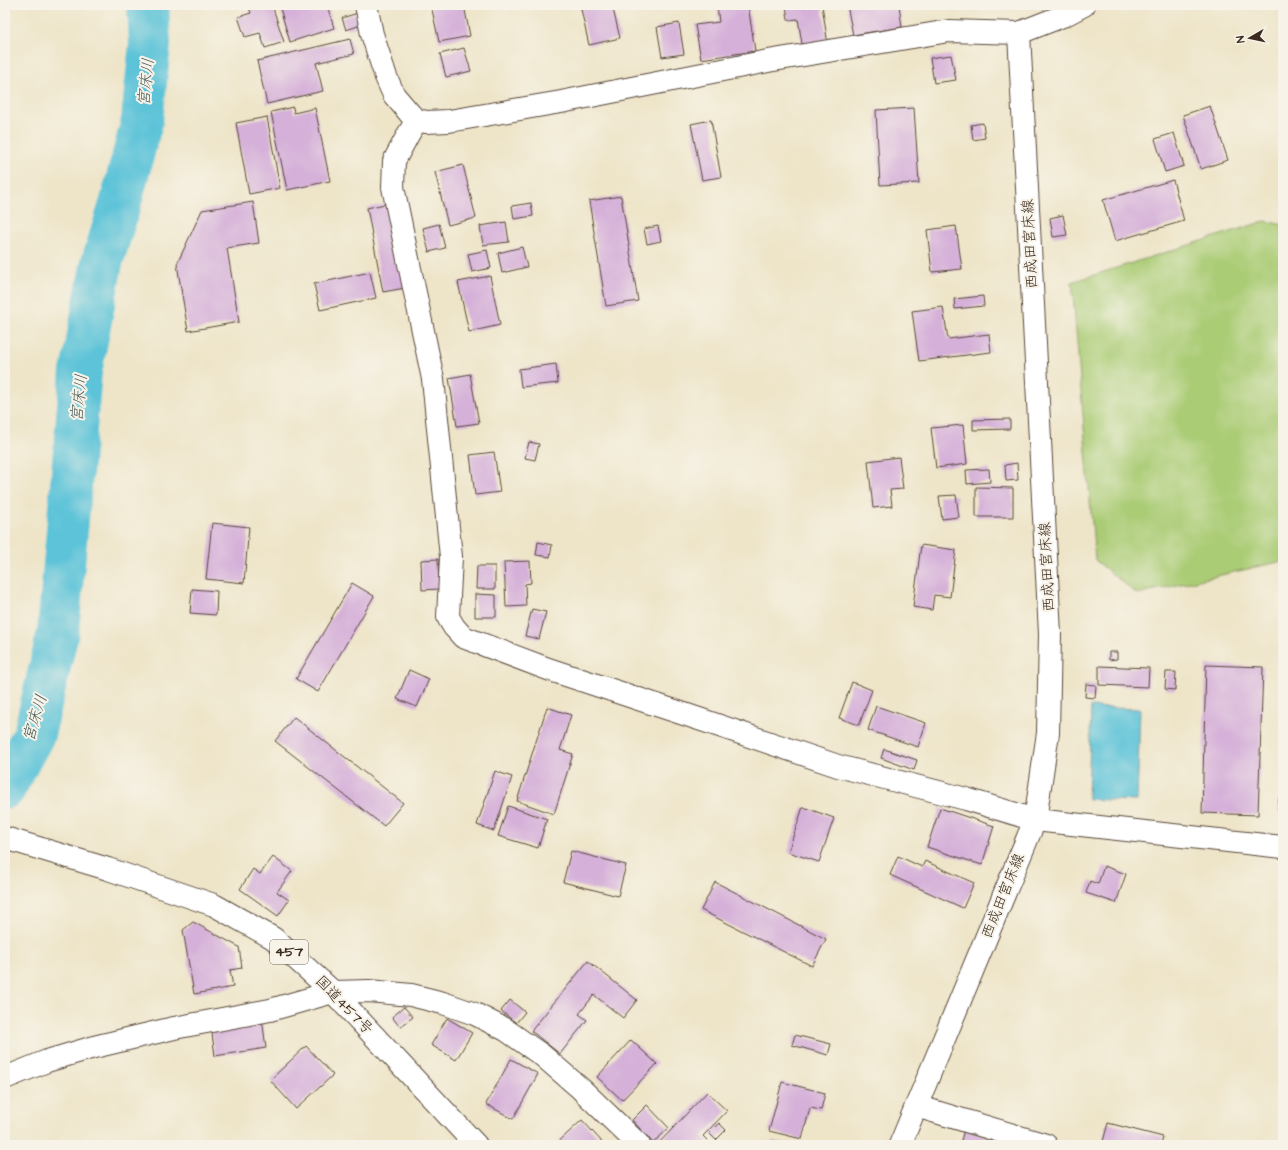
<svg xmlns="http://www.w3.org/2000/svg" width="1288" height="1150" font-family="'Architects Daughter','Klee One',sans-serif">
	<style>
		.green { fill: #aacc74; stroke: #727b49 }
		.water { fill: #5bc3d8; stroke: #4b767b }
		.lines { fill: none; stroke-linecap: round; stroke-linejoin: round }
		.river { stroke: #5bc3d8; stroke-width: 42 }
		.building { fill: #d5b0d9 }
		.minor-casing { stroke: #564638; stroke-width: 24 }
		.major-casing { stroke: #564638; stroke-width: 24 }
		.highway-casing { stroke: #564638; stroke-width: 24 }
		.minor { stroke: #fff; stroke-width: 22 }
		.major { stroke: #fff; stroke-width: 22 }
		.highway { stroke: #fff; stroke-width: 22 }
		.labels { text-anchor: middle; dominant-baseline: central; stroke-width: 4; stroke-linejoin: round; paint-order: stroke }
		.shield { fill: #f7f3e8; stroke: #73665b; stroke-width: 1 }
		.shield-label { font-size: 14px; font-weight: bold; fill: #3b2a1e }
		.street-label { font-size: 15px; fill: #3b2a1e; stroke: #f7f3e8 }
		.water-label { font-size: 16px; font-style: italic; fill: #455856; stroke: #f7f3e8 }
	</style>
	<rect width="100%" height="100%" fill="#f7f3e8"/>
	<filter id="ink" filterUnits="userSpaceOnUse"><feTurbulence type="fractalNoise" baseFrequency=".025" numOctaves="2"/><feDisplacementMap in="SourceGraphic" scale="8" xChannelSelector="R" yChannelSelector="G"/><feConvolveMatrix kernelMatrix="1 2 1 2 8 2 1 2 1" color-interpolation-filters="sRGB"/></filter>
	<filter id="wash" filterUnits="userSpaceOnUse"><feTurbulence type="fractalNoise" baseFrequency=".012" numOctaves="4" result="noise"/><feDisplacementMap in="SourceGraphic" scale="16" xChannelSelector="R" yChannelSelector="G"/><feGaussianBlur stdDeviation="0.9" result="paint"/><feColorMatrix in="noise" values="0 0 0 0 0 0 0 0 0 0 0 0 0 0 0 0 0 1.4 0 .05"/><feComposite in="paint" operator="in"/></filter>
	<g filter="url(#wash)">
		<rect width="100%" height="100%" fill="#eee5c9"/>
		<polygon class="green" points="1265,221 1283,225 1283,561 1137,594 1095,560 1072,282"/>
		<polygon class="water" points="1091,707 1140,709 1137,801 1088,799"/>
		<g class="lines">
			<polyline class="river" points="5,788 34,734 58,632 81,372 102,262 120,205 142,121 150,44 148,5"/>
		</g>
		<g id="blocks">
			<g class="building">
				<polygon points="248,5 272,5 284,42 265,48 260,33 245,37 238,17 251,13"/>
				<polygon points="279,5 327,5 334,28 290,42"/>
				<polygon points="431,5 464,5 470,36 439,42"/>
				<polygon points="580,5 612,5 620,38 589,45"/>
				<polygon points="717,5 748,5 755,51 701,59 695,25 719,22"/>
				<polygon points="786,5 822,5 828,45 803,50 798,19 788,20"/>
				<polygon points="847,5 899,5 902,27 853,35"/>
				<polygon points="361,12 364,24 346,30 342,18"/>
				<polygon points="679,23 684,54 662,57 657,27"/>
				<polygon points="350,39 354,54 316,63 323,91 267,104 257,61"/>
				<polygon points="464,48 471,71 446,77 440,54"/>
				<polygon points="951,55 956,80 934,83 930,58"/>
				<polygon points="1210,106 1228,160 1201,169 1183,115"/>
				<polygon points="293,107 294,113 315,108 330,181 287,190 271,112"/>
				<polygon points="914,108 919,183 880,185 876,110"/>
				<polygon points="267,117 280,188 249,194 236,123"/>
				<polygon points="711,120 721,177 702,180 691,124"/>
				<polygon points="983,123 985,138 973,140 971,125"/>
				<polygon points="1174,133 1184,166 1165,172 1155,139"/>
				<polygon points="463,165 476,218 448,225 435,172"/>
				<polygon points="1173,180 1184,221 1115,241 1103,200"/>
				<polygon points="621,196 638,301 606,306 589,201"/>
				<polygon points="253,202 259,243 227,248 239,322 188,331 177,264 202,210"/>
				<polygon points="389,203 405,288 383,292 367,208"/>
				<polygon points="531,203 533,216 514,219 512,206"/>
				<polygon points="1063,215 1067,235 1053,237 1050,218"/>
				<polygon points="506,222 509,242 483,245 480,226"/>
				<polygon points="439,224 445,248 429,252 423,228"/>
				<polygon points="658,226 661,241 647,244 644,229"/>
				<polygon points="956,226 962,269 932,272 927,230"/>
				<polygon points="522,247 527,267 502,273 498,253"/>
				<polygon points="487,250 491,268 472,272 468,254"/>
				<polygon points="370,272 376,298 320,310 314,284"/>
				<polygon points="490,276 500,325 469,332 458,282"/>
				<polygon points="983,296 984,306 955,309 954,299"/>
				<polygon points="943,307 948,339 989,334 991,352 919,361 912,311"/>
				<polygon points="556,364 558,383 521,387 519,369"/>
				<polygon points="470,374 479,423 457,426 449,378"/>
				<polygon points="1010,419 1010,429 973,430 973,420"/>
				<polygon points="963,425 967,464 936,468 931,428"/>
				<polygon points="529,442 539,444 535,460 525,458"/>
				<polygon points="494,452 500,492 475,495 470,455"/>
				<polygon points="899,457 903,489 890,490 892,506 873,508 868,461"/>
				<polygon points="1017,463 1018,480 1006,481 1005,465"/>
				<polygon points="989,469 990,482 967,484 966,470"/>
				<polygon points="976,487 1013,488 1013,517 976,517"/>
				<polygon points="956,495 959,517 942,519 939,496"/>
				<polygon points="212,523 249,527 244,583 206,579"/>
				<polygon points="538,542 552,545 550,557 536,555"/>
				<polygon points="921,545 956,550 950,597 934,595 932,610 913,607"/>
				<polygon points="438,559 439,589 422,590 421,560"/>
				<polygon points="530,561 531,583 525,584 526,606 506,607 504,562"/>
				<polygon points="477,566 495,566 495,589 476,589"/>
				<polygon points="352,583 374,596 318,692 296,679"/>
				<polygon points="192,589 217,591 216,615 190,613"/>
				<polygon points="475,594 496,595 496,617 475,617"/>
				<polygon points="532,609 546,612 539,639 525,636"/>
				<polygon points="1109,652 1117,652 1117,659 1109,660"/>
				<polygon points="1206,665 1263,667 1258,815 1202,813"/>
				<polygon points="1099,666 1149,668 1148,687 1099,685"/>
				<polygon points="409,670 429,679 417,707 397,699"/>
				<polygon points="1166,672 1176,672 1175,690 1165,689"/>
				<polygon points="852,682 872,690 859,725 839,718"/>
				<polygon points="1086,684 1096,685 1095,698 1085,697"/>
				<polygon points="876,706 926,723 918,747 868,730"/>
				<polygon points="547,707 571,715 560,750 573,754 554,814 517,801"/>
				<polygon points="294,717 403,803 384,826 275,741"/>
				<polygon points="884,749 917,760 914,770 881,758"/>
				<polygon points="495,771 512,777 494,831 477,825"/>
				<polygon points="1279,798 1283,798 1283,811 1278,811"/>
				<polygon points="508,806 547,819 538,848 498,836"/>
				<polygon points="803,807 834,818 819,862 788,852"/>
				<polygon points="940,808 994,826 982,865 927,847"/>
				<polygon points="571,851 626,865 618,896 563,882"/>
				<polygon points="898,856 922,867 925,861 974,883 963,908 890,875"/>
				<polygon points="273,857 292,871 277,892 289,900 278,916 240,889 253,869 260,874"/>
				<polygon points="1104,866 1126,874 1116,903 1086,893 1090,881 1098,884"/>
				<polygon points="715,882 826,939 812,966 701,910"/>
				<polygon points="193,922 239,947 242,968 230,970 233,987 194,994 183,930"/>
				<polygon points="588,961 637,1000 623,1018 594,995 579,1014 587,1020 560,1054 531,1031"/>
				<polygon points="510,1000 525,1012 516,1023 501,1011"/>
				<polygon points="404,1007 413,1017 400,1027 392,1017"/>
				<polygon points="262,1018 266,1048 215,1056 211,1026"/>
				<polygon points="447,1018 472,1033 456,1060 431,1045"/>
				<polygon points="795,1035 831,1044 828,1055 792,1045"/>
				<polygon points="631,1040 657,1064 622,1100 597,1077"/>
				<polygon points="306,1046 333,1075 296,1109 270,1080"/>
				<polygon points="511,1059 538,1074 513,1119 486,1104"/>
				<polygon points="782,1082 825,1093 821,1110 810,1108 802,1139 769,1131"/>
				<polygon points="707,1092 727,1111 703,1136 708,1141 705,1145 657,1145"/>
				<polygon points="647,1105 669,1128 653,1143 632,1120"/>
				<polygon points="582,1120 603,1143 601,1145 555,1145"/>
				<polygon points="719,1123 726,1130 716,1140 709,1133"/>
				<polygon points="1108,1123 1163,1137 1161,1145 1102,1145"/>
				<polygon points="964,1129 1015,1145 960,1145"/>
				<polygon points="772,1141 784,1143 784,1145 772,1145"/>
			</g>
		</g>
	</g>
	<g filter="url(#ink)">
		<use href="#blocks" fill-opacity="0" stroke="#564638" stroke-width="1"/>
		<g class="lines">
			<g class="minor-casing">
				<g id="minor">
					<polyline points="366,5 372,34 386,77 394,95 411,115 417,120 426,122 449,121 561,102 768,61 949,31 1019,33"/>
					<polyline points="417,120 409,133 394,161 393,187 433,379 451,557 448,617 454,627 463,637 548,669 684,714 838,766 966,799 1035,820 1283,847"/>
					<polyline points="5,1078 47,1061 94,1047 174,1028 270,1010 333,992 369,991 411,995 443,1003 475,1014 506,1030 543,1056 581,1089 639,1145"/>
					<polyline points="916,1106 1046,1145"/>
				</g>
			</g>
			<g class="major-casing">
				<polyline id="major" points="900,1145 1035,820 1048,733 1050,634 1019,33 1065,15 1084,5"/>
			</g>
			<g class="highway-casing">
				<polyline id="highway" points="5,838 108,869 214,905 273,938 333,992 476,1145"/>
			</g>
			<use href="#minor" class="minor"/>
			<use href="#major" class="major"/>
			<use href="#highway" class="highway"/>
		</g>
	</g>
	<g class="labels">
		<rect class="shield" x="270" y="940" width="38" height="24" rx="3"/>
		<g class="shield-label">
			<text x="289" y="952">457</text>
		</g>
		<g class="street-label">
			<text transform="translate(1030 244) rotate(-93)">西成田宮床線</text>
			<text transform="translate(1047 567) rotate(-93)">西成田宮床線</text>
			<text transform="translate(1003 896) rotate(-68)">西成田宮床線</text>
			<text transform="translate(344 1005) rotate(46)">国道457号</text>
		</g>
		<g class="water-label">
			<text transform="translate(146 82) rotate(-84)">宮床川</text>
			<text transform="translate(79 398) rotate(-84)">宮床川</text>
			<text transform="translate(35 718) rotate(-73)">宮床川</text>
		</g>
	</g>
	<rect width="1288" height="1150" fill="none" stroke="#f7f3e8" stroke-width="20"/>
	<g transform="translate(1250 38) rotate(261)" stroke="#f7f3e8" stroke-width="3" paint-order="stroke">
	<path d="M0-3L7 15L0 10L-7 15Z" fill="#3b2a1e"/>
	<text y="-6" font-size="11" font-weight="bold" text-anchor="middle" fill="#3b2a1e">N</text>
	</g>
</svg>
